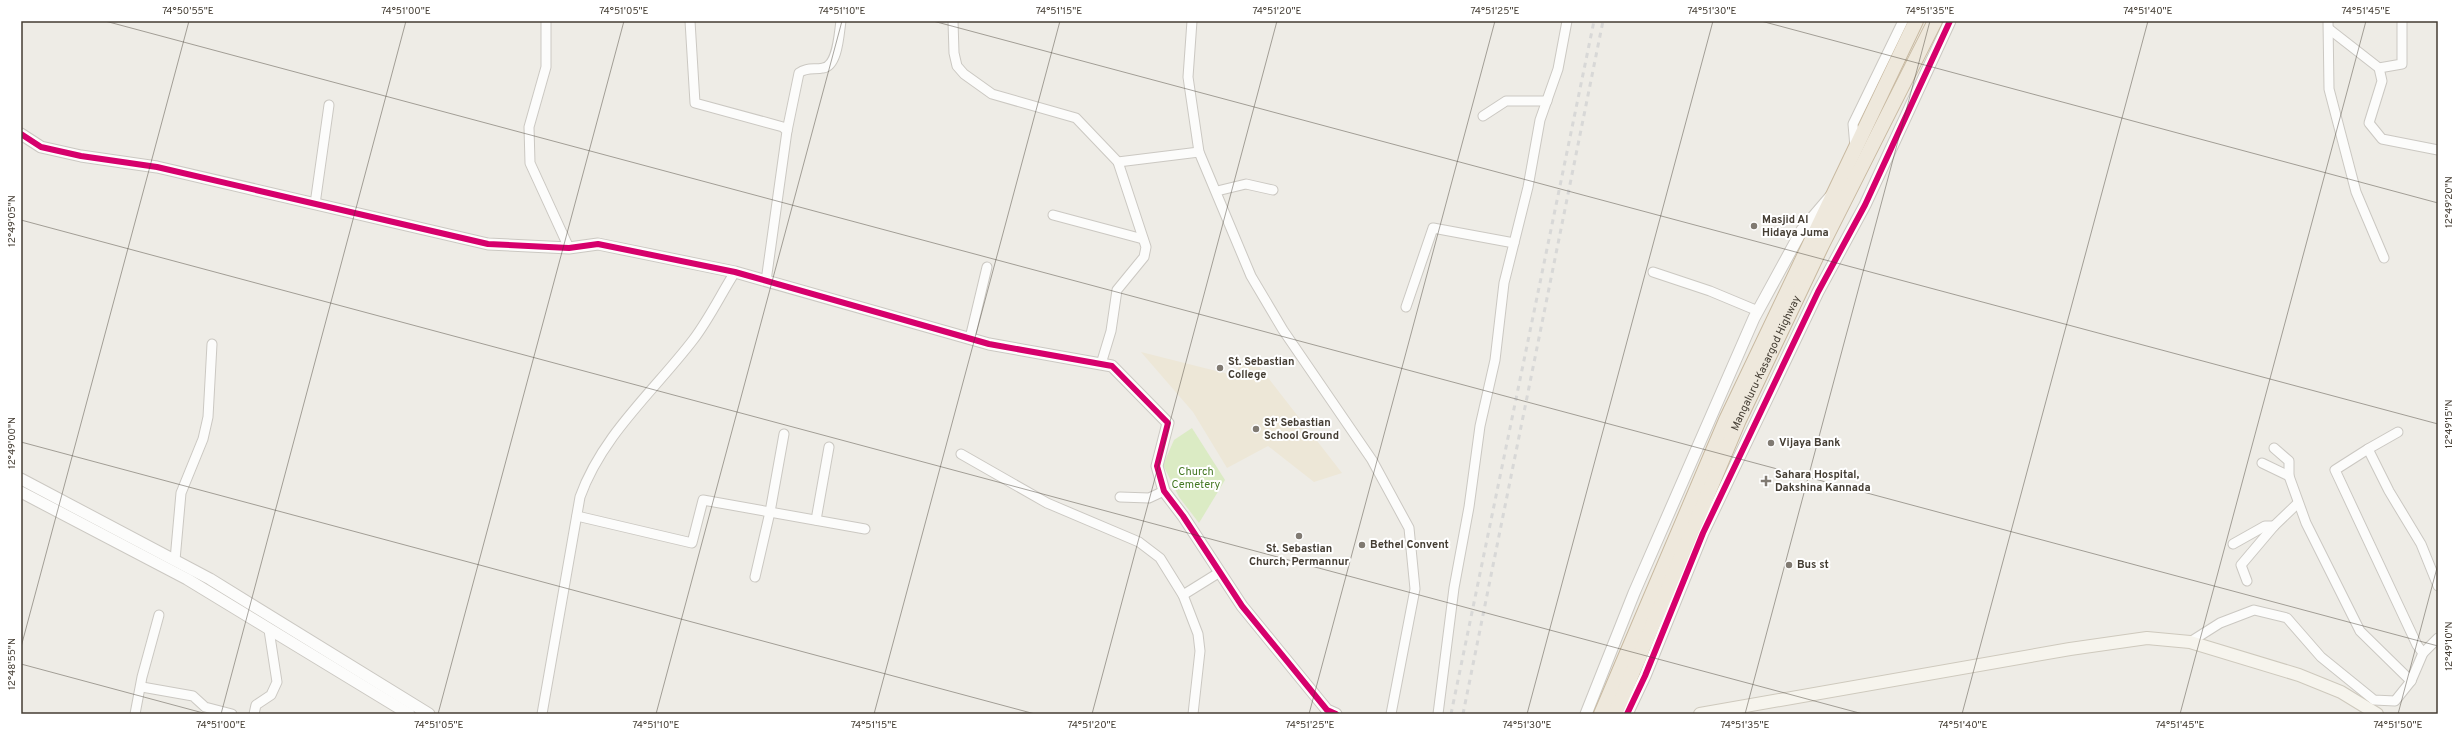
<svg xmlns="http://www.w3.org/2000/svg" width="2459" height="735" font-family="Overpass,sans-serif">
	<style>
		.education { fill: #ede7d7 }
		.green { fill: #dbebc4 }
		.lines { fill: none; stroke-linecap: round; stroke-linejoin: round }
		.minor-casing { stroke: #cbc8c2; stroke-width: 11 }
		.tertiary-casing { stroke: #cbc8c2; stroke-width: 13 }
		.secondary-casing { stroke: #cec9bd; stroke-width: 14 }
		.trunk-casing { stroke: #c8b9a0; stroke-width: 16 }
		.minor { stroke: #fcfcfb; stroke-width: 9 }
		.tertiary { stroke: #fcfcfb; stroke-width: 11 }
		.secondary { stroke: #f6f4ed; stroke-width: 12 }
		.trunk { stroke: #eee8dc; stroke-width: 14 }
		.rail { stroke: #d8d8d7; stroke-width: 3; stroke-dasharray: 5 5; stroke-linecap: butt }
		.cycleway-casing { stroke: #fff; stroke-width: 8 }
		.cycleway { stroke: #d6006c; stroke-width: 6 }
		.ticks { fill: none; stroke: #443d33; stroke-width: 1; stroke-opacity: 0.45 }
		.poi-dot { fill: #807a72; stroke: #fff; stroke-width: 1.5 }
		.labels { text-anchor: middle; dominant-baseline: central; stroke-width: 4; stroke-linejoin: round; paint-order: stroke }
		.poi-label { font-size: 11px; font-weight: bold; fill: #443d33; stroke: #fff; text-anchor: start }
		.street-label { font-size: 11px; fill: #443d33; stroke: #fff }
		.park-label { font-size: 11px; fill: #447823; stroke: #fff }
		.neatline { fill: none; stroke: #443d33; stroke-width: 1.5 }
		.ticks-label { font-size: 10px; text-anchor: middle; fill: #443d33 }
	</style>
	<rect width="100%" height="100%" fill="#eeece6"/>
	<polygon class="education" points="1141,352 1236,376 1240,362 1252,357 1342,473 1314,482 1268,446 1227,468 1193,412"/>
	<polygon class="green" points="1192,428 1225,480 1199,523 1179,497 1163,465 1174,440"/>
	<g class="lines">
		<g class="minor-casing">
			<g id="minor">
				<polyline points="546,21 546,67 529,127 530,163 569,248"/>
				<polyline points="690,21 695,103 783,127 787,131 766,281"/>
				<polyline points="953,21 954,53 957,66 964,74 992,94 1076,118 1118,162 1146,247 1144,257 1117,290 1111,331 1101,364"/>
				<polyline points="1192,21 1188,77 1199,152 1251,276 1283,330 1372,460 1409,528 1415,589 1391,714"/>
				<polyline points="2328,21 2329,89 2356,192 2384,258"/>
				<polyline points="2329,29 2379,68 2382,81 2369,123 2382,139 2438,150"/>
				<polyline points="2379,68 2402,64 2402,21"/>
				<polyline points="1483,116 1506,101 1547,101"/>
				<path d="M787,131L799,73C806,67 815,70 823,68C838,66 839,33 841,21"/>
				<polyline points="1855,147 1853,124 1903,21"/>
				<polyline points="1118,162 1199,152"/>
				<polyline points="1217,191 1246,184 1273,190"/>
				<polyline points="315,204 329,105"/>
				<polyline points="1053,215 1143,239"/>
				<polyline points="1653,272 1710,291 1758,311"/>
				<polyline points="1406,307 1433,228 1514,243"/>
				<polyline points="970,338 987,267"/>
				<polyline points="2368,449 2398,432"/>
				<polyline points="961,454 1047,503 1139,542 1160,558 1183,595 1198,634 1200,651 1193,714"/>
				<polyline points="2262,463 2289,476"/>
				<polyline points="1120,497 1149,498 1164,491"/>
				<polyline points="577,516 692,543 703,500 865,529"/>
				<polyline points="816,520 829,447"/>
				<polyline points="2233,544 2265,526 2274,526"/>
				<polyline points="175,560 181,493 203,439 208,417 212,344"/>
				<polyline points="755,577 770,512 784,434"/>
				<polyline points="2247,581 2241,565 2274,526 2298,503"/>
				<polyline points="1183,595 1220,572"/>
				<polyline points="2190,642 2220,623 2254,610 2287,618 2321,657 2374,700 2395,701 2411,681 2360,631 2306,523 2289,476 2289,461 2274,448"/>
				<polyline points="2423,653 2417,645 2335,470 2368,449 2389,491 2421,544 2438,586"/>
				<polyline points="2411,681 2423,653 2438,638"/>
				<polyline points="142,687 193,696 205,707 232,714"/>
				<polyline points="135,714 142,677 159,615"/>
				<polyline points="254,714 256,705 271,695 277,682 269,630"/>
				<path d="M542,714L580,497C602,435 654,391 693,340C709,319 721,294 735,272"/>
				<polyline points="1438,714 1454,588 1469,507 1480,426 1495,360 1504,283 1528,187 1540,120 1558,69 1567,21"/>
			</g>
		</g>
		<g class="tertiary-casing">
			<g id="tertiary">
				<polyline points="21,134 41,147 81,156 157,167 488,244 569,248 598,244 735,272 989,344 1112,366 1168,423 1157,466 1164,491 1183,516 1242,606 1327,710 1336,714"/>
				<polyline points="21,479 210,579 429,714"/>
				<polyline points="21,492 187,579 409,714"/>
				<polyline points="1586,714 1634,593 1754,318 1802,230 1831,196"/>
				<polyline points="1627,714 1645,676 1703,533 1818,292 1865,205 1950,21"/>
			</g>
		</g>
		<g class="secondary-casing">
			<polyline id="secondary" points="1700,714 2070,649 2147,638 2190,642 2299,675 2341,692 2377,714"/>
		</g>
		<g class="trunk-casing">
			<g id="trunk">
				<polyline points="1601,714 1726,420 1916,21"/>
				<path id="s1" d="M1615,714L1739,420L1821,247L1935,21"/>
			</g>
		</g>
		<use href="#minor" class="minor"/>
		<use href="#tertiary" class="tertiary"/>
		<use href="#secondary" class="secondary"/>
		<use href="#trunk" class="trunk"/>
		<g class="rail">
			<polyline points="1451,714 1594,21"/>
			<polyline points="1463,714 1603,21"/>
		</g>
		<g class="cycleway-casing">
			<g id="cycleway">
				<polyline points="21,134 41,147 81,156 157,167 488,244 569,248 598,244 735,272 989,344 1112,366 1168,423 1157,466 1164,491 1183,516 1242,606 1327,710 1336,714"/>
				<polyline points="1627,714 1645,676 1703,533 1818,292 1865,205 1950,21"/>
			</g>
		</g>
		<use href="#cycleway" class="cycleway"/>
	</g>
	<path class="ticks" d="M105,21L2438,646M933,21L2438,424M1761,21L2438,203M21,220L1863,714M21,442L1035,714M21,647L189,21M21,664L207,714M221,714L406,21M438,714L624,21M656,714L842,21M874,714L1060,21M1092,714L1277,21M1309,714L1495,21M1527,714L1713,21M1745,714L1930,21M1962,714L2148,21M2180,714L2366,21M2398,714L2438,564"/>
	<g class="poi-dot">
		<circle cx="1754" cy="226" r="4"/>
		<circle cx="1220" cy="368" r="4"/>
		<circle cx="1256" cy="429" r="4"/>
		<circle cx="1771" cy="443" r="4"/>
		<path d="M1764 475h4v4h4v4h-4v4h-4v-4h-4v-4h4z"/>
		<circle cx="1299" cy="536" r="4"/>
		<circle cx="1362" cy="545" r="4"/>
		<circle cx="1789" cy="565" r="4"/>
	</g>
	<g class="labels">
		<g class="poi-label">
			<text x="1762" y="220">Masjid Al<tspan x="1762" dy="13">Hidaya Juma</tspan></text>
			<text x="1228" y="362">St. Sebastian<tspan x="1228" dy="13">College</tspan></text>
			<text x="1264" y="423">St' Sebastian<tspan x="1264" dy="13">School Ground</tspan></text>
			<text x="1779" y="443">Vijaya Bank</text>
			<text x="1775" y="475">Sahara Hospital,<tspan x="1775" dy="13">Dakshina Kannada</tspan></text>
			<text x="1370" y="545">Bethel Convent</text>
			<text x="1299" y="549" text-anchor="middle">St. Sebastian<tspan x="1299" dy="13">Church, Permannur</tspan></text>
			<text x="1797" y="565">Bus st</text>
		</g>
		<g class="street-label">
			<text stroke="none"><textPath href="#s1" startOffset="382">Mangaluru-Kasargod Highway</textPath></text>
		</g>
		<g class="park-label">
			<text x="1196" y="472">Church<tspan x="1196" dy="13">Cemetery</tspan></text>
		</g>
	</g>
	<rect width="2459" height="735" fill="none" stroke="#ffffff" stroke-width="44"/>
	<rect x="22" y="22" width="2415" height="691" class="neatline"/>
	<g class="ticks-label">
		<text x="188" y="14">74°50'55"E</text>
		<text x="406" y="14">74°51'00"E</text>
		<text x="624" y="14">74°51'05"E</text>
		<text x="842" y="14">74°51'10"E</text>
		<text x="1059" y="14">74°51'15"E</text>
		<text x="1277" y="14">74°51'20"E</text>
		<text x="1495" y="14">74°51'25"E</text>
		<text x="1712" y="14">74°51'30"E</text>
		<text x="1930" y="14">74°51'35"E</text>
		<text x="2148" y="14">74°51'40"E</text>
		<text x="2366" y="14">74°51'45"E</text>
		<text transform="translate(2448 202) rotate(-90)" y="4">12°49'20"N</text>
		<text transform="translate(11 221) rotate(-90)" y="4">12°49'05"N</text>
		<text transform="translate(2448 424) rotate(-90)" y="4">12°49'15"N</text>
		<text transform="translate(11 443) rotate(-90)" y="4">12°49'00"N</text>
		<text transform="translate(2448 646) rotate(-90)" y="4">12°49'10"N</text>
		<text transform="translate(11 664) rotate(-90)" y="4">12°48'55"N</text>
		<text x="221" y="728">74°51'00"E</text>
		<text x="439" y="728">74°51'05"E</text>
		<text x="656" y="728">74°51'10"E</text>
		<text x="874" y="728">74°51'15"E</text>
		<text x="1092" y="728">74°51'20"E</text>
		<text x="1310" y="728">74°51'25"E</text>
		<text x="1527" y="728">74°51'30"E</text>
		<text x="1745" y="728">74°51'35"E</text>
		<text x="1963" y="728">74°51'40"E</text>
		<text x="2180" y="728">74°51'45"E</text>
		<text x="2398" y="728">74°51'50"E</text>
	</g>
</svg>
